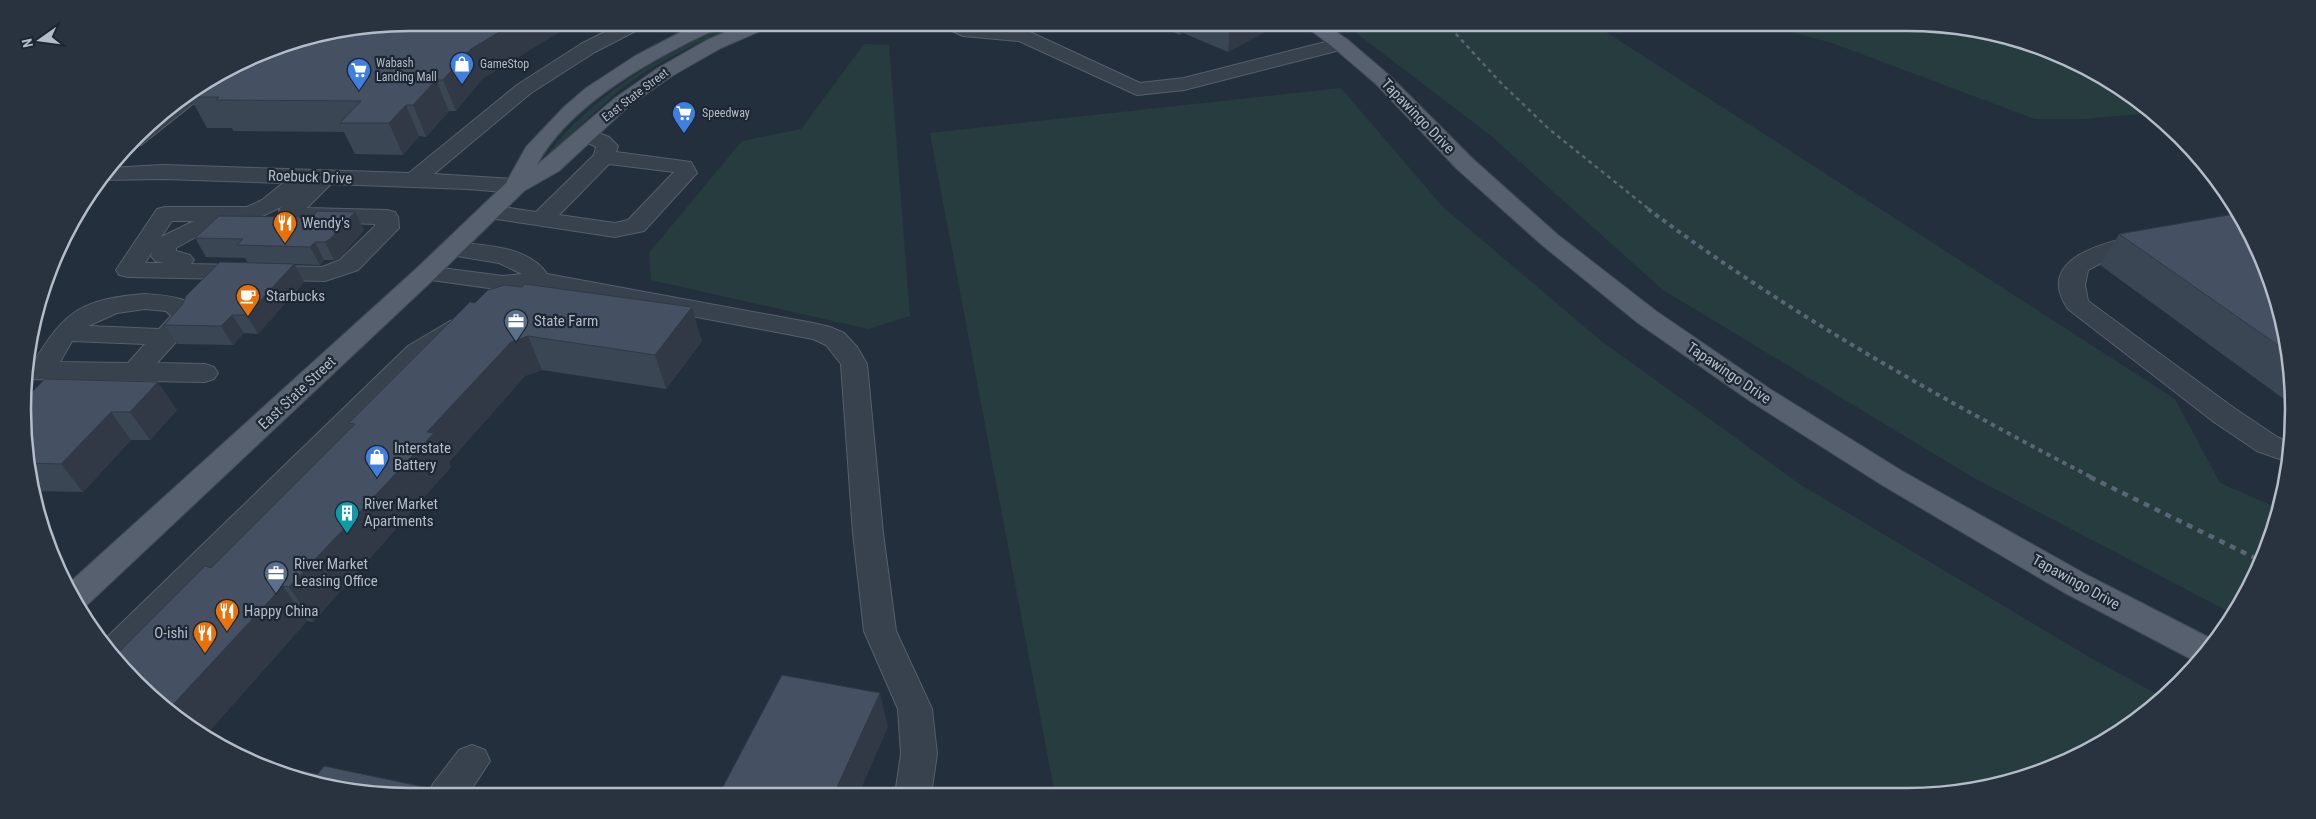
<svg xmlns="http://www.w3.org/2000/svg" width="2316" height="819" font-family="'Roboto Condensed',sans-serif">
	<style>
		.green { fill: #263c3f }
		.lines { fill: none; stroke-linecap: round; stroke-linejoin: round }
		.minor-casing { stroke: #565f6c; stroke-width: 2 }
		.major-casing { stroke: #414a57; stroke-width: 2 }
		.minor { fill: #38414e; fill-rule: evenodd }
		.major { fill: #56606e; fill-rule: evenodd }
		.rail-far2 { stroke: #5a6575; stroke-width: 2.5; stroke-dasharray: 4 4; stroke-linecap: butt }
		.rail-far1 { stroke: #5a6575; stroke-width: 4; stroke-dasharray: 4.5 4.5; stroke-linecap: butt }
		.rail { stroke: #5a6575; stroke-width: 4.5; stroke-dasharray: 6 6; stroke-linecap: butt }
		.wall { fill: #3b4654 }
		.shaded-wall { fill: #303945 }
		.building { fill: #455162; stroke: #303945 }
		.labels { text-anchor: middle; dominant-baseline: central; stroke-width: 4.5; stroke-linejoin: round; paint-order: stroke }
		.far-poi-label { font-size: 12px; fill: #b4bcc9; stroke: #1d2633; text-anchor: start }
		.far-street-label { font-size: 12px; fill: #b4bcc9; stroke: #1d2633 }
		.street-label { font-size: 15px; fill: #b4bcc9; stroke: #1d2633 }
		.poi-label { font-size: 15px; fill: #b4bcc9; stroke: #1d2633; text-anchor: start }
		.rim { fill: none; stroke: #b4bcc9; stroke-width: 2.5 }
	</style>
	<rect width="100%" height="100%" fill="#242f3e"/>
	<g class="green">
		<polygon points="1906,22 2006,36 2077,62 2142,102 2153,113 2083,119 2035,119 1832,43 1776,28 1722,23"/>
		<path d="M732,23H749C703,39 654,62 615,94C592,114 570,135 548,157L546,156C595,93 660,55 732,23Z"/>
		<polygon points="1343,23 1592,23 2175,399 2220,483 2280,509 2242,603 2233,614 1974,478 1663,290 1490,135"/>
		<polygon points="864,44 889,45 910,316 868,329 651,280 649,253 742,141 801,129"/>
		<polygon points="1341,88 1443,207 1600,340 1801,485 2091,658 2164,698 2077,757 1957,793 1055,795 930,133"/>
	</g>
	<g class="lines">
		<g class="minor-casing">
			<g id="minor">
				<path d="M624,22H648L645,26L595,52L531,93L434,174L516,179L524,181L527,186L524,191L516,193L468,189L331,184L307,208L387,210L395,212L398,217L399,228L358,270L325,281L128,277L119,275L116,270L157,209L165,207H247L262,200L283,183L163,179L98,180L108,168L163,165L409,173L517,85L581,44ZM281,207L279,211L285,219L293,221L375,224V226L340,260L322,267L191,264L194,260L190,255L176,251V248L203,233L228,229L232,224L229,221L256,219ZM172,221H194L161,237ZM152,252L151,256L155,261L164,263H145Z"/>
				<polygon points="939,22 963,22 967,25 1030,32 1140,83 1184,78 1341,38 1348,40 1350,44 1348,48 1184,90 1137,95 1019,41 963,36 942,26"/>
				<polygon points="194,95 197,99 194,103 141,145 129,146 154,119"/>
				<path d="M586,128L609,137L618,146L616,152L691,162L697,173L644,231L615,237L483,217L480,212L483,207L491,205L536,212L594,155L596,147L579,138L576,134L579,130ZM609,164L674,172L628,220L615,223L559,215Z"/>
				<path d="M2146,234L2154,236L2158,241L2154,246L2114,256L2088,270L2085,285L2088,301L2234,408L2277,437L2291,443L2288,462L2257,451L2214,422L2068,309C2032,256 2111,241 2146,234Z"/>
				<path d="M453,242C483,245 529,246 547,274L813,323L830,327L844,333L857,347L867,364L883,533L896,631L932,709L937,754L931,795H895L901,754L898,709L864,631L853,533L841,364L826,345L813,339L538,287L503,290L417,278L414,273L417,268L426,266L503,276L522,274L499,263L445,254L441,249L445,244Z"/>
				<path d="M145,294C160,295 210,297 193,323L157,363L205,364L214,367L218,373L214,379L205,382L25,379L26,363L34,362C65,310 83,299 145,294ZM145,309L166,311L171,316L159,329L88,326L117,313ZM72,341L145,344L128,363L60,362Z"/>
				<polygon points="459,319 468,321 472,327 468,333 426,358 121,665 102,642 408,346 450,321"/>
				<polygon points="472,745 485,750 490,761 467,796 428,796 433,784 459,750"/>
			</g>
		</g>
		<g class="major-casing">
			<g id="major">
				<path d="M700,22H726L723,26C661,54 570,102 537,165L615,98L658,68L707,40L749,22H775L772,26L721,48L672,76L629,106L559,171L524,191L435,278L86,606L80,608L69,583L417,268L506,183L526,147L564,107L586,88L635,56Z"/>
				<polygon points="1300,22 1322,22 1348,40 1390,76 1473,159 1558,235 1656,311 1770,389 1902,471 2087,575 2212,639 2194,661 2191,659 2065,593 1882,485 1750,401 1638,323 1542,245 1457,169 1376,84 1334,48"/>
			</g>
		</g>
		<use href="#minor" class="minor"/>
		<use href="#major" class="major"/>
		<polyline class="rail-far2" points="1445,22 1501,83 1549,129 1650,210"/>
		<path class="rail-far1" d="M1648,209C1787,313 1939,398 2093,478"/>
		<polyline class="rail" points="2090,477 2259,560"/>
	</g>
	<g class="wall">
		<polygon points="410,22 584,22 582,26 572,26 568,31 561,31 482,79 456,111 449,111 426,137 419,136 403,155 355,154 344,132 233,131 232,128 207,128 190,97"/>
		<polygon points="1003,22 1016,22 1009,25"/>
		<polygon points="1148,22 1268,22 1268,30 1228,52 1183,33 1180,35"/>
		<polygon points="355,212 364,230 340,258 334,260 324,260 320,265 294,264 304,282 258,334 244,333 233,345 177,344 164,325 248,263 245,258 206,257 195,238 305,217"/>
		<polygon points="2119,234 2273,285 2290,359 2292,405 2100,265"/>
		<polygon points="470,302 702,341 666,389 542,370 525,376 449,462 451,467 313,622 307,621 205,736 194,731 211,568 351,428 349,423"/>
		<polygon points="25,399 177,410 150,440 131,440 83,492 33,491 23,435"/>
	</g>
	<g class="shaded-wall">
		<polygon points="516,22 558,22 561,31 482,79 456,111 443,80 471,49"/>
		<polygon points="565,22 570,22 572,26 568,31"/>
		<polygon points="1009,22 1016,22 1009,25"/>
		<polygon points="1181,22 1183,22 1183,33 1180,35"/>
		<polygon points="1230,22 1268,22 1268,30 1228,52"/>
		<polygon points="436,80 449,111 426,137 413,105"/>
		<polygon points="406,105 419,136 403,155 389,123"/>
		<polygon points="355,212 364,230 340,258 334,260 325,242"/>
		<polygon points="315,242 324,260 320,265 310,247"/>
		<polygon points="294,264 304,282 258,334 247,315"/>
		<polygon points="692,307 702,341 666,389 655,355"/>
		<polygon points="232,315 244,333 233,345 221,326"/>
		<polygon points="528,336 542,370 525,376 449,462 451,467 313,622 289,587 427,432 511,342"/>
		<polygon points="158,382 177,410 150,440 130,412"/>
		<polygon points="111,412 131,440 83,492 61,464"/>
		<polygon points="283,586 307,621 205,736 194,731 168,710"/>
		<polygon points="880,693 888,727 858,796 833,796"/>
	</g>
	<g class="building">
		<polygon points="410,22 516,22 471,49 443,80 436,80 413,105 406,105 389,123 340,123 361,101 216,100 219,97 190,97 262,52 334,30"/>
		<polygon points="317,211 355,212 330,239 325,242 315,242 310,247 237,245 243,239 195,238 219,216 305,217 314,215"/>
		<polygon points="2240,213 2242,216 2273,285 2289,353 2119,234"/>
		<polygon points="220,262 294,264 247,315 232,315 221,326 164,325 182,305 186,296"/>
		<polygon points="525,284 692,307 655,355 528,336 511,342 427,432 434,433 289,587 283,586 168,710 136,683 114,657 205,566 211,568 355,424 349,423 470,302 475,303 488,290 505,285 522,287"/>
		<polygon points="45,379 158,382 130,412 111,412 61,464 28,463 23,435 25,399"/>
		<polygon points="782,675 880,693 833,796 718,796"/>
		<polygon points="264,763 318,774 324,766 467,796 410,796 310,783"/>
	</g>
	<defs>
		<g id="shop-pin" transform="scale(1.25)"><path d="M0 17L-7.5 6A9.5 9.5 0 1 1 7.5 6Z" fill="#3f7fe0" stroke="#1d2633"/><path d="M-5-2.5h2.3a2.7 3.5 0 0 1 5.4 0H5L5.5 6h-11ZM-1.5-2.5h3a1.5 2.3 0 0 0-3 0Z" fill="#fff"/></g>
		<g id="supermarket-pin" transform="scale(1.25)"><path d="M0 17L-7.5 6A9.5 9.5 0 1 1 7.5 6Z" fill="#3f7fe0" stroke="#1d2633"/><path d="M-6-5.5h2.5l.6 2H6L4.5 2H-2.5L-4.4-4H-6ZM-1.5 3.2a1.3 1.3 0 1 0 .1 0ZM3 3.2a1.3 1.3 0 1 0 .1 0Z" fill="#fff"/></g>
		<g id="restaurant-pin" transform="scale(1.25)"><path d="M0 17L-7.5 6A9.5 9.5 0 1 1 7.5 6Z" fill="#e8710a" stroke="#1d2633"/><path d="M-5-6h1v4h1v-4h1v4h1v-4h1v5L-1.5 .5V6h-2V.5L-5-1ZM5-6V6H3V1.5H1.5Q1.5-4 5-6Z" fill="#fff"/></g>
		<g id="cafe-pin" transform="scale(1.25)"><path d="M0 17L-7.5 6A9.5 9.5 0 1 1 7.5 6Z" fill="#e8710a" stroke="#1d2633"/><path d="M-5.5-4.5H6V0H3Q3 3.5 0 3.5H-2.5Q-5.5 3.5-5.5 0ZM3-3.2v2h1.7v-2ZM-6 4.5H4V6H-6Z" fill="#fff"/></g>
		<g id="office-pin" transform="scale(1.25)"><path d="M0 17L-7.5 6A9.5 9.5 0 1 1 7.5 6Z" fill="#5c6f8a" stroke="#1d2633"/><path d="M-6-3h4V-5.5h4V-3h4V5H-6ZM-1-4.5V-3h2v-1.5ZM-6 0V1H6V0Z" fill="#fff"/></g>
		<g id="building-pin" transform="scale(1.25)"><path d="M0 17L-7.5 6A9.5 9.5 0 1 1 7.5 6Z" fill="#0f9aa8" stroke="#1d2633"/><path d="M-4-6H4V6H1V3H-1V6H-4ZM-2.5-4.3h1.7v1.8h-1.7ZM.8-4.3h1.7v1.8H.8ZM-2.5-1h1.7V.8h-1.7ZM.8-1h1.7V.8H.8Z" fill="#fff"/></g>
	</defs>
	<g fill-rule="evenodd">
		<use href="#shop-pin" x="462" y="64"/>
		<use href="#supermarket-pin" x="359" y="70"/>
		<use href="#supermarket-pin" x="684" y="113"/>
		<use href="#restaurant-pin" x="285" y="223"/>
		<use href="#cafe-pin" x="248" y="296"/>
		<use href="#office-pin" x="516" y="321"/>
		<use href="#shop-pin" x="377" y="457"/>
		<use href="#building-pin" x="347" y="513"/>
		<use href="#office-pin" x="276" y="573"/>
		<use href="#restaurant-pin" x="227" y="611"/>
		<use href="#restaurant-pin" x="205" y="633"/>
	</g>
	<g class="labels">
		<g class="far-poi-label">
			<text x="376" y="63">Wabash<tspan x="376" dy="14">Landing Mall</tspan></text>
			<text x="480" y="64">GameStop</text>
			<text x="702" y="113">Speedway</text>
		</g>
		<g class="far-street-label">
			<text transform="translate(635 95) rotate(-37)">East State Street</text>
		</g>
		<g class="street-label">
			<text transform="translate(1418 116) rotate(46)">Tapawingo Drive</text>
			<text transform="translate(310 177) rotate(2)">Roebuck Drive</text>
			<text transform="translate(1729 373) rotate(34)">Tapawingo Drive</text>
			<text transform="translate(297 393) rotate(-43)">East State Street</text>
			<text transform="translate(2076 582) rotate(29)">Tapawingo Drive</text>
		</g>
		<g class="poi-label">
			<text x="302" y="223">Wendy's</text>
			<text x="266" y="296">Starbucks</text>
			<text x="534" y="321">State Farm</text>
			<text x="394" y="448">Interstate<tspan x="394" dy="17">Battery</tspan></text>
			<text x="364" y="504">River Market<tspan x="364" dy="17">Apartments</tspan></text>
			<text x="294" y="564">River Market<tspan x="294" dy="17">Leasing Office</tspan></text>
			<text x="244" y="611">Happy China</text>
			<text x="188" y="633" text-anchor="end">O-ishi</text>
		</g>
	</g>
	<path d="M0 0H2316V819H0ZM409 31H1907A378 378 0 0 1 2285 409V410A378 378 0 0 1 1907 788H409A378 378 0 0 1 31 410V409A378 378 0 0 1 409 31Z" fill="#29323f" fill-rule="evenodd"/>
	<path class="rim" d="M409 31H1907A378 378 0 0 1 2285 409V410A378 378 0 0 1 1907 788H409A378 378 0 0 1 31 410V409A378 378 0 0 1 409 31Z"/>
	<g transform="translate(40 40) rotate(256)" stroke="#1d2633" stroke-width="4" paint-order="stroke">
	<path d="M0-4L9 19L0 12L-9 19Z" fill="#b4bcc9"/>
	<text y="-8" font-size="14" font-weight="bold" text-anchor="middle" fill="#b4bcc9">N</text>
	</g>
</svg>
